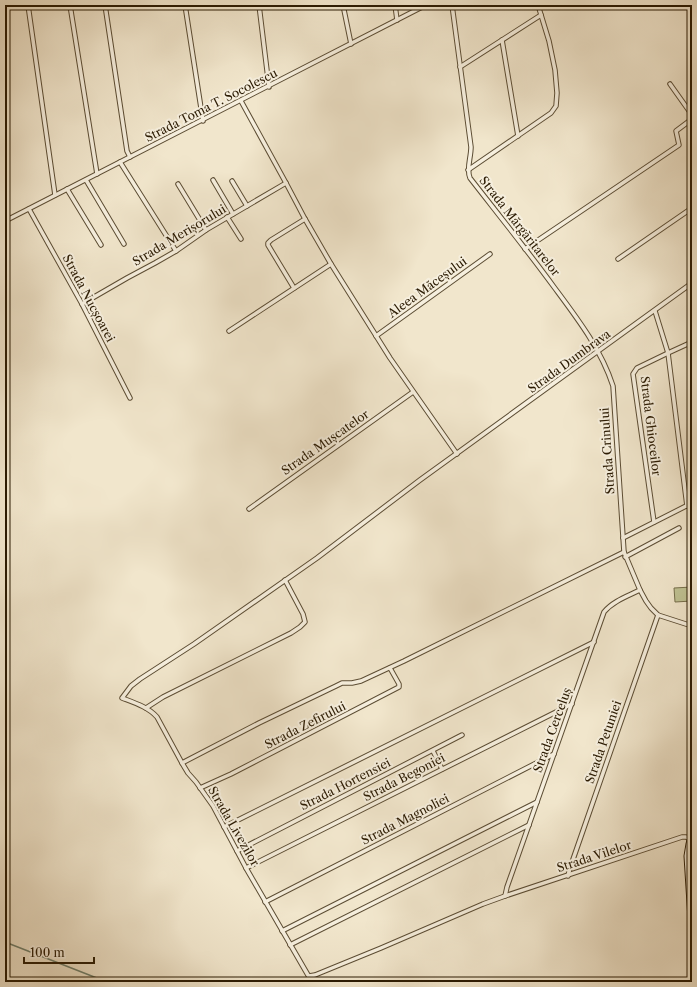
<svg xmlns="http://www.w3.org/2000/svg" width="697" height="987" font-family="'Libre Caslon Text',serif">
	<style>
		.park { fill: #c0c394; stroke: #756e4b }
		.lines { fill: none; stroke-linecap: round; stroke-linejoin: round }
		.stream { stroke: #6e7e6b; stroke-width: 1.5 }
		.minor-casing { stroke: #5c4d34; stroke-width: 5.5 }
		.secondary-casing { stroke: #2a1a02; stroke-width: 7 }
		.minor { stroke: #f6efde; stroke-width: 3.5 }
		.secondary { stroke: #f6efde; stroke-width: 5 }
		.labels { text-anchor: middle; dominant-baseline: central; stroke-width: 4; stroke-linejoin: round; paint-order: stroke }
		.street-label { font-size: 12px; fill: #2a1a02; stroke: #f6efde }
	</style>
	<rect width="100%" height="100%" fill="#f1e6cc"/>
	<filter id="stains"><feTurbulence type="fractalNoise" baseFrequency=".005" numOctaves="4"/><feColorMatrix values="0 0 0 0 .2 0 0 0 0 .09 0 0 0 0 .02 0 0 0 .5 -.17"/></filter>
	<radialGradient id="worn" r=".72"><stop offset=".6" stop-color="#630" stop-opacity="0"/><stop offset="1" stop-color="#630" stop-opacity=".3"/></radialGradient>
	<polygon class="park" points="692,587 692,601 675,602 674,588"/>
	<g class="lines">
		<polyline class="stream" points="5,942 107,982"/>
		<g class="minor-casing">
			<g id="minor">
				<polyline points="28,5 55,195"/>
				<polyline points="70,5 97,174"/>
				<polyline points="105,5 127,151 130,157"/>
				<polyline points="185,5 203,121"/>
				<polyline points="259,5 269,87"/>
				<polyline points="343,5 351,44"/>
				<polyline points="395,5 397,20"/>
				<path d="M452,5L471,147C471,158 466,169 470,178C498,214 527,250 554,287C577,318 601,349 613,386L624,552L640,590L646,601L651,608L658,615L692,626"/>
				<polyline points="502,40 518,136"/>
				<polyline points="460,67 541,15"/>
				<polyline points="670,84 692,115"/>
				<polyline points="241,101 286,183 305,219 331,264 390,358 457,454"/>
				<polyline points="120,162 176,251"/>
				<polyline points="468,170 551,113 556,106 557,93 555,70 549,41 538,5"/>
				<polyline points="86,180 124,244"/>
				<polyline points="213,180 233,214"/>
				<polyline points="232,181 247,206"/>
				<polyline points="178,184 206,230"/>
				<polyline points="67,189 101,245"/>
				<polyline points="29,209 82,304 130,398"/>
				<polyline points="227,217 241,239"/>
				<path d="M5,221C145,149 286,78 426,5"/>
				<polyline points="525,249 679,145 676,131 692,119"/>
				<polyline points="618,259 692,208"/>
				<polyline points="294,288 268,245 268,243 271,240 305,219"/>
				<polyline points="82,304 127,278 155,263 176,251 206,230 286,183"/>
				<polyline points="655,311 668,353 687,506"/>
				<polyline points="229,331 331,264"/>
				<polyline points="376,336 490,254"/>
				<polyline points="249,509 413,392"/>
				<polyline points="654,522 633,374 637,368 668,353 692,342"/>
				<polyline points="623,538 692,503"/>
				<polyline points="625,557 679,528"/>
				<polyline points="146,708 163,697 291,633 300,627 305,622 303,614 285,580"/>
				<polyline points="433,751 442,769"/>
				<polyline points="182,763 259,723 336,686 342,683 352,683 361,681 404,661 624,552"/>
				<polyline points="200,788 231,774 399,687 399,684 390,668"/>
				<polyline points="224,827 594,642"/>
				<polyline points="237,851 462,735"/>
				<polyline points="246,868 572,704"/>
				<polyline points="568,876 570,868 658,615"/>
				<path d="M505,896L507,887L604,612C613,601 628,596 640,590"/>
				<polyline points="265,902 554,754"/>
				<polyline points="282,931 537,802"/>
				<polyline points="290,945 529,825"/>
				<polyline points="309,976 315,975 381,948 483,904 505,896 682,837 686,837 692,840"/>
				<path d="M312,982L246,868L213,806L196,782L188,773L182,763L157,717C148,707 135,703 122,698L131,686L140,679L194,644L317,558L420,480L692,283"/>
			</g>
		</g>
		<g class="secondary-casing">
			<polyline id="secondary" points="692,832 689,844 687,856 692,935"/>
		</g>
		<use href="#minor" class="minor"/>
		<use href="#secondary" class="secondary"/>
	</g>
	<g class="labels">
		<g class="street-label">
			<text transform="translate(211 105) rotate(-27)">Strada Toma T. Socolescu</text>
			<text transform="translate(520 226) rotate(52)">Strada Mărgăritarelor</text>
			<text transform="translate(179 235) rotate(-31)">Strada Merișorului</text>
			<text transform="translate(427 287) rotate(-36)">Aleea Măceșului</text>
			<text transform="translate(89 298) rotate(62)">Strada Nucșoarei</text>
			<text transform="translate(569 361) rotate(-36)">Strada Dumbrava</text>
			<text transform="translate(651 426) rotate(83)">Strada Ghioceilor</text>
			<text transform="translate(325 442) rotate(-35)">Strada Mușcatelor</text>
			<text transform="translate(607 451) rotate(-94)">Strada Crinului</text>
			<text transform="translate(305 725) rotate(-27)">Strada Zefirului</text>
			<text transform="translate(552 730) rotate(-70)">Strada Cerceluș</text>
			<text transform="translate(603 742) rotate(-71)">Strada Petuniei</text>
			<text transform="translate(404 777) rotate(-27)">Strada Begoniei</text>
			<text transform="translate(345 784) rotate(-27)">Strada Hortensiei</text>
			<text transform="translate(405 819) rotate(-27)">Strada Magnoliei</text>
			<text transform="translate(234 826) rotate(60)">Strada Livezilor</text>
			<text transform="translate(594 856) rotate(-18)">Strada Vilelor</text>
		</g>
	</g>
	<rect width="697" height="987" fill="none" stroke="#f1e6cc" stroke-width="20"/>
	<rect x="6" y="6" width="685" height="975" fill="none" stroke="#2a1a02" stroke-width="2"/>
	<rect x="10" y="10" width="677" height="967" fill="none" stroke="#2a1a02"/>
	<path d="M24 957v6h70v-6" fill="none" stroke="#2a1a02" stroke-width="2"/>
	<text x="30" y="957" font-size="12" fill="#2a1a02" stroke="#f6efde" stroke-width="3" paint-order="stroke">100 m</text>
	<rect width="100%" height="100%" filter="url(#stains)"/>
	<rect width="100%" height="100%" fill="url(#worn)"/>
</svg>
